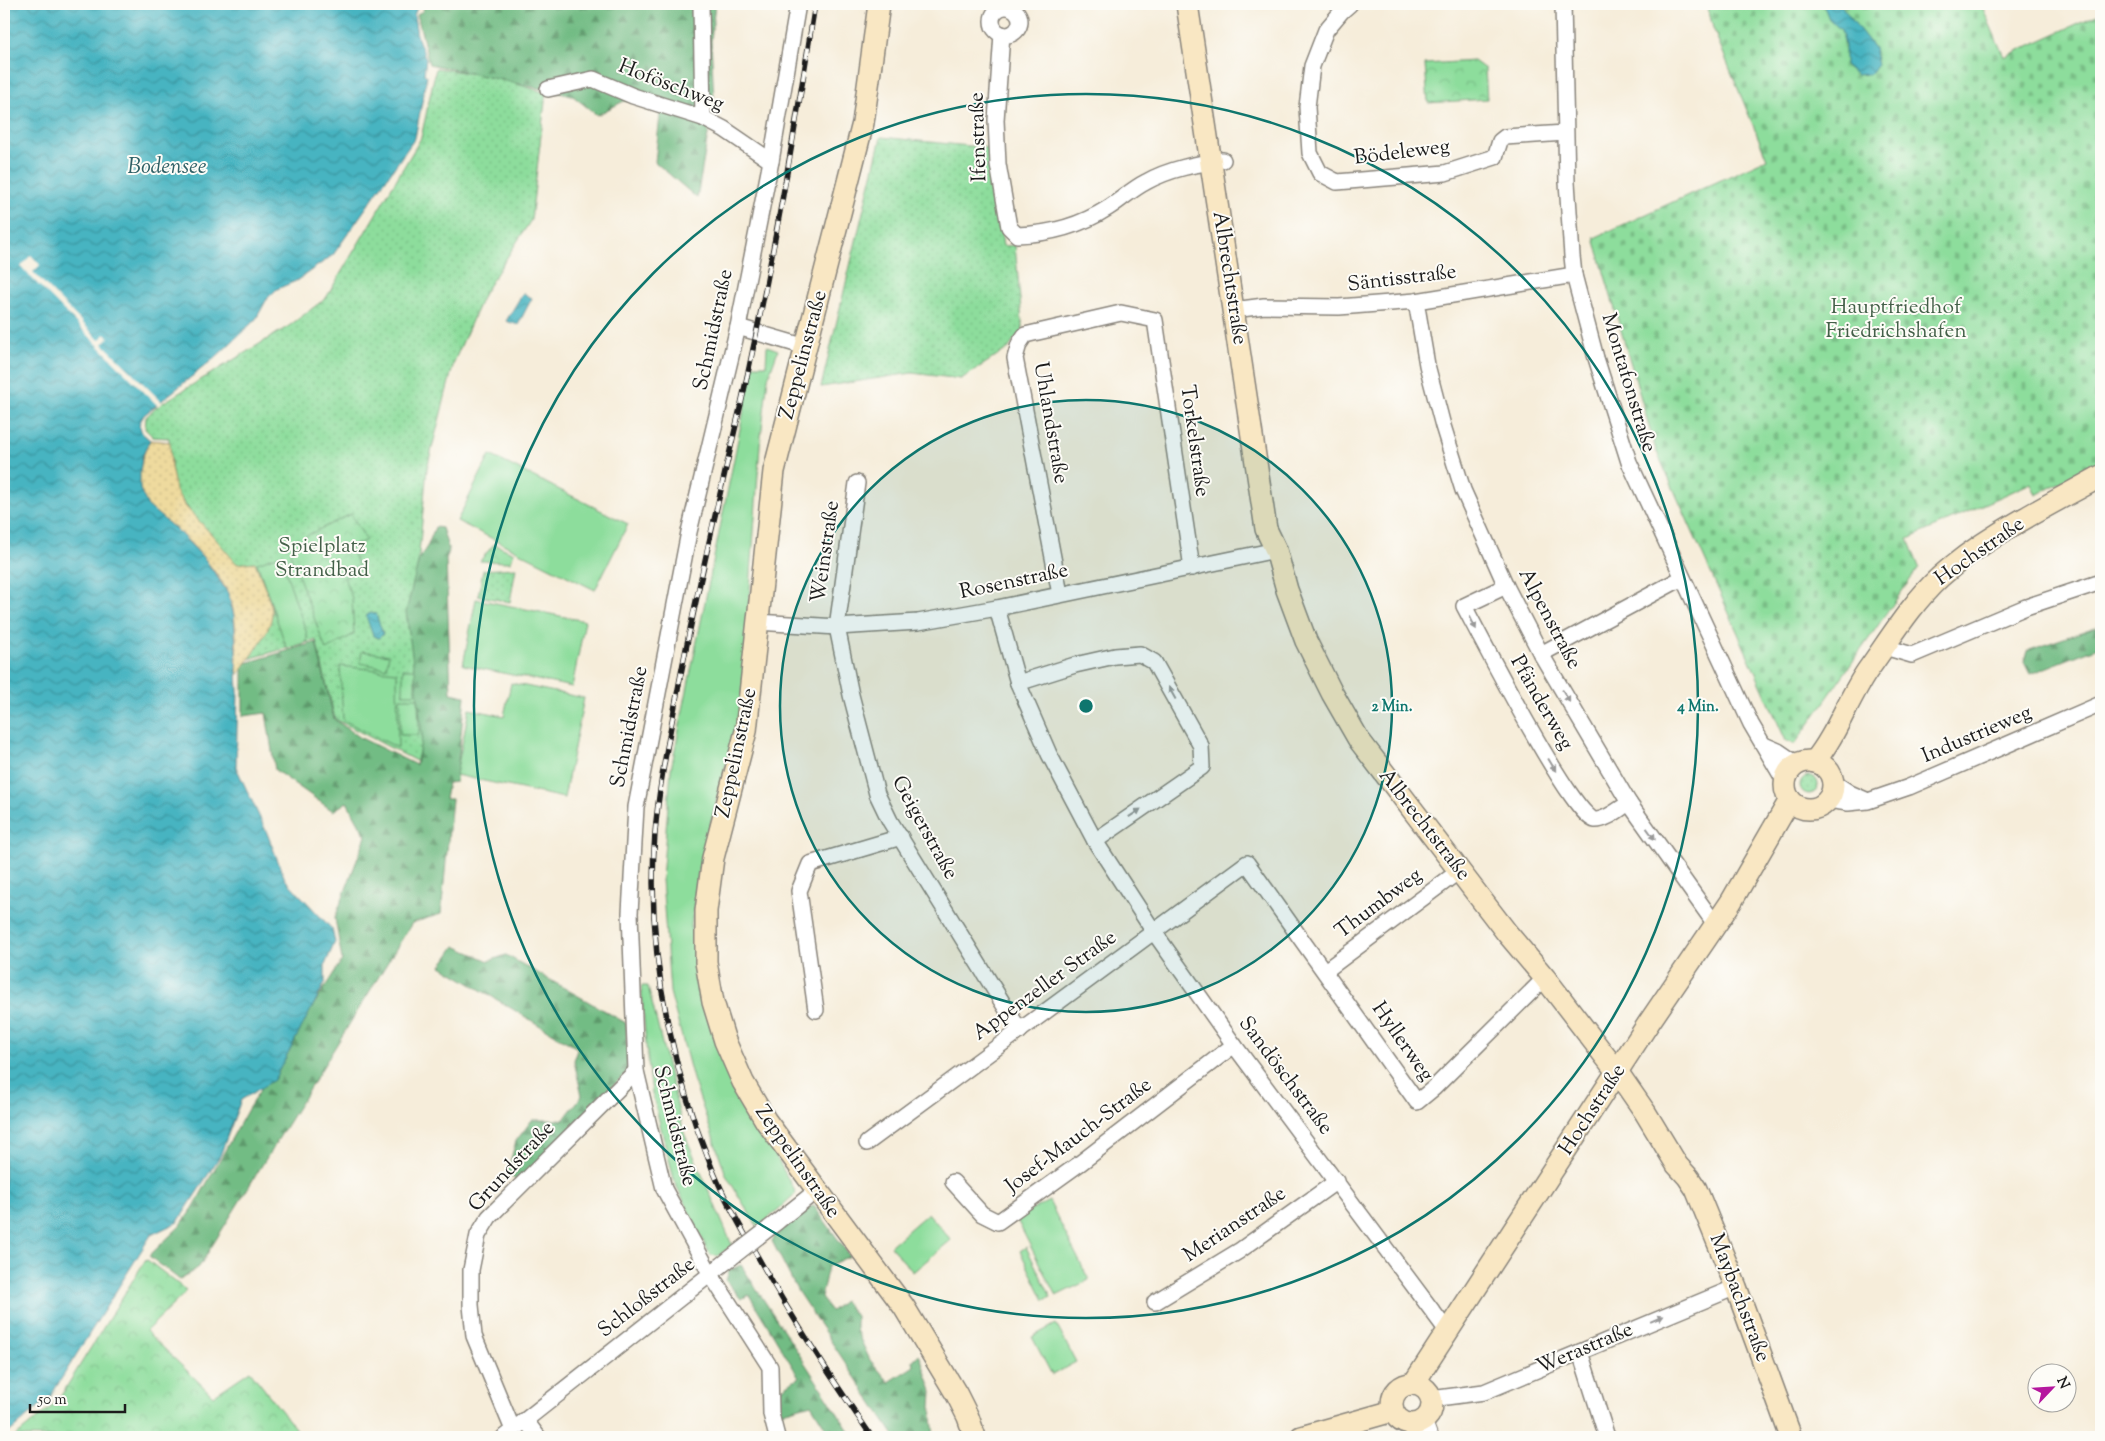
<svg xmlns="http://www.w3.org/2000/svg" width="2105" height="1441" font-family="'Sorts Mill Goudy',serif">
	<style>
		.grass { fill: url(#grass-dots); stroke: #547c5c }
		.forest { fill: url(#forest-firs); stroke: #476c50 }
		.sand { fill: url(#sand-dots); stroke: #857b5d }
		.cemetery { fill: url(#cemetery-stones); stroke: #547c5c }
		.park { fill: url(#park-crowns); stroke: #547c5c }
		.garden { fill: #8ddd9c; stroke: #547c5c }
		.water { fill: url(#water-waves); stroke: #31686e }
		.pier { fill: #f6edda }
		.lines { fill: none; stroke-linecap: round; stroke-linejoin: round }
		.minor-casing { stroke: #89847b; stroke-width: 18 }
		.tertiary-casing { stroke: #89847b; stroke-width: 21 }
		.secondary-casing { stroke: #89847b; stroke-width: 24 }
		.minor { stroke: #fff; stroke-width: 15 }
		.tertiary { stroke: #fff; stroke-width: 19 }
		.secondary { stroke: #f9e7c3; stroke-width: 21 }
		.rail-casing { stroke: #1c1c1c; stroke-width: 5.5 }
		.rail { stroke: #fdfcf7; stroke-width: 4; stroke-dasharray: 11; stroke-linecap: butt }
		.minor-bridge-casing { stroke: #89847b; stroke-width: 18; stroke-linecap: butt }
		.minor-bridge { stroke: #fff; stroke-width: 15 }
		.oneway { fill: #999 }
		.ring { fill: none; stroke: #0f766e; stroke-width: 2.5 }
		.labels { text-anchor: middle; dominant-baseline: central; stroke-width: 4; stroke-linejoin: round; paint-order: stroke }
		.street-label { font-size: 21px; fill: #1c1c1c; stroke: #fdfcf7 }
		.park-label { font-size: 21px; fill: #446049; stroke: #fdfcf7 }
		.water-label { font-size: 22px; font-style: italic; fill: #2f6066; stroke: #fdfcf7 }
		.centre { fill: #0f766e; stroke: #fdfcf7; stroke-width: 2.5 }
		.ring-label { font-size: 15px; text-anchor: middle; font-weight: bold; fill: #0f766e; stroke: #fdfcf7; stroke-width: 4; stroke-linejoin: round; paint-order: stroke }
	</style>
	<defs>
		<pattern id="grass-dots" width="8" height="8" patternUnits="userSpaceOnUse" patternTransform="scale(1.25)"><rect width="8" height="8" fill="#8ddd9c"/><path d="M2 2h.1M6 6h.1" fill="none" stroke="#79bd86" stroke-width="1.8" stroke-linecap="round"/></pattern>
		<pattern id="forest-firs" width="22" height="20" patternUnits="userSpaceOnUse" patternTransform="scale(1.25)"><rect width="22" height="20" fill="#72bc84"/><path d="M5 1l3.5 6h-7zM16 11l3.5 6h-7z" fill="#5d986b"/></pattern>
		<pattern id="sand-dots" width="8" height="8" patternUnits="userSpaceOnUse" patternTransform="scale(1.25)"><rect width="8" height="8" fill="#eeda9e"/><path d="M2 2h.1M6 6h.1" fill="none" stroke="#ccba88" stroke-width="1.8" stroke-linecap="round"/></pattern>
		<pattern id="cemetery-stones" width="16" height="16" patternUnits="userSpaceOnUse" patternTransform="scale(1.25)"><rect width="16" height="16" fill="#8ddd9c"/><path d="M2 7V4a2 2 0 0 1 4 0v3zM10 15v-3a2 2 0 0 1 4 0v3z" fill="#79bd86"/></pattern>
		<pattern id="park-crowns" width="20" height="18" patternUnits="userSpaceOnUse" patternTransform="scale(1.25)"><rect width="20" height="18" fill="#8ddd9c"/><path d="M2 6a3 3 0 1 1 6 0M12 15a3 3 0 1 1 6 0" fill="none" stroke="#79bd86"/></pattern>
		<pattern id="water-waves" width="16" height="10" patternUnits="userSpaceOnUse" patternTransform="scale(1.25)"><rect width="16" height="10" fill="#46b4c1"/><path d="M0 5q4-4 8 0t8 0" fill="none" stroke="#3a929c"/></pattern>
	</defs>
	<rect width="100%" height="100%" fill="#fdfcf7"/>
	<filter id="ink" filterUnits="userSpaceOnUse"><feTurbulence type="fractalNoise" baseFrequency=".02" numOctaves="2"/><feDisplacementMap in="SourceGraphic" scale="10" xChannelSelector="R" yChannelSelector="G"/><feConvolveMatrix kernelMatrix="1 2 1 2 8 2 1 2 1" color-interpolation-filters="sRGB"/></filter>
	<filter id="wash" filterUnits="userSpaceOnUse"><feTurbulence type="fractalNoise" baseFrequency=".0096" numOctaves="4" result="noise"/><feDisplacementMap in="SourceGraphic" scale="20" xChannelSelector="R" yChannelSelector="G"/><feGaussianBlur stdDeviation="1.12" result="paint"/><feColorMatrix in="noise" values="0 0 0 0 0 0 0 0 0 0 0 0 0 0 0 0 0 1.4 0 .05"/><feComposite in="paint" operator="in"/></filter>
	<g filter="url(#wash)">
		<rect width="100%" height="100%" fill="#f6edda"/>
		<g class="grass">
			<polygon points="436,68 494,77 546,93 531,220 484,293 454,362 427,468 414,607 423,730 418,762 335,719 316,640 241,661 229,561 173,489 169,438 153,437 145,429 146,417 156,407 289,326 326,298 421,138"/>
			<polygon points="881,137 989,148 1003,246 1015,245 1023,332 1017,336 1009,348 961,379 912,373 821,387"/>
			<polygon points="516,568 510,602 478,596 483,570"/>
			<circle cx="1809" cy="785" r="9"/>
		</g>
		<g class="forest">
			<polygon points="423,4 715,4 711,40 714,100 697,198 655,162 662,97 624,101 597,115 573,96 429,64 417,14 423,11"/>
			<polygon points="435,527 442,528 449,551 446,560 451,693 465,696 456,782 448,783 445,799 452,799 441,914 412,923 199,1267 180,1280 149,1256 180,1226 193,1208 248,1109 342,960 335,918 366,836 347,802 333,811 275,770 266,713 243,716 243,664 316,642 334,719 361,738 416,765 422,737 417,690 406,612 419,559 428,545"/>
			<polygon points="2101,625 2101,646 2030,674 2024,662 2027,651"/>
			<polygon points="455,946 489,961 506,955 626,1023 628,1071 518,1182 507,1173 516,1141 532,1120 563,1120 582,1096 574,1061 577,1048 441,966"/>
			<path d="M814,1206L850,1256L828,1266L821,1298L831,1311L844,1301L856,1316V1330L870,1360L889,1382L914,1366L913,1360L919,1354L932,1391L931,1407L934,1437H895L798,1292L772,1241C784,1222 790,1211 814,1206Z"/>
			<polygon points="741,1265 853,1437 826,1437 826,1428 811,1404 779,1413 778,1391 799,1377 749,1295 741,1299 726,1281 729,1270"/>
		</g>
		<path class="sand" d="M150,440L170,442L171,467L176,491L186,507L213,536L237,564L255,562C259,574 271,600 272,611C273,631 248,660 237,676C236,652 238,614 228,593C217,571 195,547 177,530C168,522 154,515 147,506C133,486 140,460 150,440Z"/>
		<polygon class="cemetery" points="1707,4 1981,4 2004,57 2101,13 2101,461 2036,495 2031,483 1908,539 1919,567 1795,744 1786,741 1656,450 1594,238 1767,159 1713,28"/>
		<g class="park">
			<polygon points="1474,61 1485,69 1487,99 1428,103 1425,64"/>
			<polygon points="351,514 366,540 350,548 360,570 344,577 352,598 354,634 326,650 290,553 306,536"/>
			<polygon points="494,544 514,553 510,562 480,561"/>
			<polygon points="146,1259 187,1291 146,1331 213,1396 250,1371 302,1437 15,1437 57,1402"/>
		</g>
		<g class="garden">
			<polygon points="767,346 778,350 768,378 760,445 742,704 699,867 691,927 702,997 727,1067 796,1193 758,1228 726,1175 693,1079 670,992 662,879 671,769 753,365 766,365"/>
			<polygon points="490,455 628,524 595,590 457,521"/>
			<polygon points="280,555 307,634 307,642 287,649 257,563"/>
			<polygon points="476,599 585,621 572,687 463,665"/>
			<polygon points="362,651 389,655 386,668 360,663"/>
			<polygon points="340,666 397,672 398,748 343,720"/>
			<rect x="403" y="669" width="12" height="25"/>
			<polygon points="511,683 584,698 564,798 456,775 469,709 504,716"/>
			<polygon points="400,698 418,698 419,735 400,735"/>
			<polygon points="641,986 648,986 684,1133 732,1245 718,1256 710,1255 675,1183 652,1093 646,1046"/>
			<polygon points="1049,1201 1089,1280 1056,1296 1016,1218"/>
			<polygon points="928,1213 951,1240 913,1272 890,1246"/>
			<polygon points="1026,1247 1051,1297 1044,1300 1020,1251"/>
			<polygon points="1056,1324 1076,1362 1052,1375 1032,1337"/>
		</g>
		<g class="water">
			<polygon points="4,4 419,4 414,15 417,36 426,59 424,74 427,76 415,138 333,255 296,281 277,289 267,299 256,319 216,357 144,415 139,424 142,433 150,440 142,457 140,473 140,489 148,506 177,530 205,559 228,593 234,616 238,691 236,767 267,833 285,879 332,929 335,942 325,965 325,983 274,1080 241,1100 220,1156 178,1222 151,1235 50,1397 4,1437"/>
			<polygon points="1823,4 1840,4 1874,48 1878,65 1870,74 1856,75 1845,65 1845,45 1841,30 1829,19"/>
			<polygon points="523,293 532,298 518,325 506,321"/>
			<polygon points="371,612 376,614 383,634 379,638 373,636 366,616"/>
		</g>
		<polygon class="pier" points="31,255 40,265 33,272 99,340 105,334 109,337 103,344 163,403 158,406 21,267"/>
	</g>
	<g filter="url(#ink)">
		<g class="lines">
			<g class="minor-casing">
				<g id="minor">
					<polyline points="701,4 703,118"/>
					<polyline points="1350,4 1342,11 1326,30 1312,66 1307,107 1310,153 1320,173 1337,182 1445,173 1495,157 1500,141 1505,137 1565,133"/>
					<polyline points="1563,4 1567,182 1572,256 1574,275 1596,358 1629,462 1751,724 1785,782"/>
					<circle cx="1006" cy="21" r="14"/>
					<path d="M1002,34L996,120L998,164L1009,227L1017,235C1050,234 1080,226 1108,208C1121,200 1132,189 1146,182C1169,169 1196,164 1223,160"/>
					<polyline points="548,89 593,79 633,96 703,118 724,129 771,161"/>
					<polyline points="1416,301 1427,365 1443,426 1463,490 1506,586 1541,654 1629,803 1715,924"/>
					<polyline points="1234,310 1264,306 1339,307 1416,301 1574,275"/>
					<polyline points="738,327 806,347"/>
					<polyline points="857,483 837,627 851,695 877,794 890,821 1020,1031"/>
					<path d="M1506,586L1464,606C1479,634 1573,818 1595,820C1606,821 1620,808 1629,803"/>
					<polyline points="1060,594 1015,358 1019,344 1025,335 1121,313 1155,320 1192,568"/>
					<polyline points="997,608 1018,683 1049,754 1095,841 1154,932 1234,1045 1448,1332"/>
					<polyline points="757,622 837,627 918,622 997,608 1276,550"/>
					<polyline points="1885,647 1912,655 2026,607 2101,582"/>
					<polyline points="1541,654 1682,578"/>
					<polyline points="1018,683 1075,665 1115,656 1140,654 1154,662 1201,746 1202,767 1095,841"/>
					<polyline points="1764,745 1778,751 1797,764"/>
					<polyline points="1833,782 1850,793 1866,800"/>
					<polyline points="1828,800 1848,803 1868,801 1909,787 2101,704"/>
					<polyline points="1325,971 1459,871"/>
					<polyline points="816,1010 799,891 810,864 901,837"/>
					<polyline points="867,1143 1247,863 1417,1102 1434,1088 1545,978"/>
					<polyline points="953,1182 982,1214 998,1222 1079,1164 1234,1045"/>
					<polyline points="777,1222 816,1191"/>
					<polyline points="1155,1302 1239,1251 1337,1181"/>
					<polyline points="1580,1352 1607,1437"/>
					<polyline points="1431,1399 1484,1392 1736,1287"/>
					<polyline points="526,1421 538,1437"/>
					<polyline points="513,1430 474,1336 471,1305 471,1270 478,1235 489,1217 636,1071"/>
					<polyline points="504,1437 732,1257"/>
					<polyline points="777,1437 771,1414 770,1367 711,1275 664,1189 636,1071 630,913 636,807 689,532 738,327 771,161 798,4"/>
				</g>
			</g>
			<g class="tertiary-casing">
				<polyline id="tertiary" points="1422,1421 1428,1437"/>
			</g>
			<g class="secondary-casing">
				<g id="secondary">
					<polyline points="879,4 863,123 774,471 746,731 713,858 706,911 706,962 713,1002 725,1041 743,1082 766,1121 904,1307 957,1395 968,1417 975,1437"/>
					<polyline points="1187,4 1266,529 1276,550 1287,590 1306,641 1332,693 1359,740 1507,933 1545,978 1618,1073 1645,1112 1677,1165 1688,1177 1696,1189 1736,1287 1791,1437"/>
					<circle cx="1809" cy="785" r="24"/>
					<path d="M1814,762C1838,733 1848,697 1870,667C1892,636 1912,603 1940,577C1985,536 2048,506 2101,476"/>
					<polyline points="1414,1383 1648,1024 1731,902 1790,800"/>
					<circle cx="1412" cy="1404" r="20"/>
					<polyline points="1301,1437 1393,1411"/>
				</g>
			</g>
			<use href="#minor" class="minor"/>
			<use href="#tertiary" class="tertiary"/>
			<use href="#secondary" class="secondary"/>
			<g class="rail-casing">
				<path id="rail" d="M815,4C794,138 771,272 741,404C719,497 697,590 679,684C670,733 659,783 655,833C650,898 655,964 669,1028C678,1072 691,1116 708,1158C721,1193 740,1226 759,1259C793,1320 832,1379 872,1437"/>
			</g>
			<use href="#rail" class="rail"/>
			<g class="minor-bridge-casing">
				<polyline id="minor-bridge" points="732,1257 777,1222"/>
			</g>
			<use href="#minor-bridge" class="minor-bridge"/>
		</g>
		<defs><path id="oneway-solid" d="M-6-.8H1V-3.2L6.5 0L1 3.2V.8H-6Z" transform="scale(1.25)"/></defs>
		<g class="oneway">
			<use href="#oneway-solid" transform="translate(1473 623) rotate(63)"/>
			<use href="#oneway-solid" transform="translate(1172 693) rotate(-119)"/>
			<use href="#oneway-solid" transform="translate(1566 696) rotate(59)"/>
			<use href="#oneway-solid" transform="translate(1552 765) rotate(59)"/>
			<use href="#oneway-solid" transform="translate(1135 813) rotate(-34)"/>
			<use href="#oneway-solid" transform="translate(1651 834) rotate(54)"/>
			<use href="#oneway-solid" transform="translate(1657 1319) rotate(-23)"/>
		</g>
	</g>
	<circle cx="1086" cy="706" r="306" fill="#0f766e" fill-opacity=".12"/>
	<g class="ring">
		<circle cx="1086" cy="706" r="306"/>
		<circle cx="1086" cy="706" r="612"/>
	</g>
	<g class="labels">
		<g class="street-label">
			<text transform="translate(671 86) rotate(21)">Hoföschweg</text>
			<text transform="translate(979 137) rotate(-92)">Ifenstraße</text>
			<text transform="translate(1402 153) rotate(-7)">Bödeleweg</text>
			<text transform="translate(1229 278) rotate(81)">Albrechtstraße</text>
			<text transform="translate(1402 279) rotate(-7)">Säntisstraße</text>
			<text transform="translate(714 330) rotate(-78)">Schmidstraße</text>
			<text transform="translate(804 355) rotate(-75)">Zeppelinstraße</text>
			<text transform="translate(1628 383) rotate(73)">Montafonstraße</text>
			<text transform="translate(1050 423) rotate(80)">Uhlandstraße</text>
			<text transform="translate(1194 441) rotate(82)">Torkelstraße</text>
			<text transform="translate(826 552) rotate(-82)">Weinstraße</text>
			<text transform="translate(1980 552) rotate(-35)">Hochstraße</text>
			<text transform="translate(1014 582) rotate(-12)">Rosenstraße</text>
			<text transform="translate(1549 619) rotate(62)">Alpenstraße</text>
			<text transform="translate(1541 703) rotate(60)">Pfänderweg</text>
			<text transform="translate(630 727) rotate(-79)">Schmidstraße</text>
			<text transform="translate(1977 735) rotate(-23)">Industrieweg</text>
			<text transform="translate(737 753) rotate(-78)">Zeppelinstraße</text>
			<text transform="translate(1424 825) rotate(52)">Albrechtstraße</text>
			<text transform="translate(924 828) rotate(61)">Geigerstraße</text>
			<text transform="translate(1379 904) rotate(-37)">Thumbweg</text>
			<text transform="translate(1045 986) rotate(-36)">Appenzeller Straße</text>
			<text transform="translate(1402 1042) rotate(55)">Hyllerweg</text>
			<text transform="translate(1285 1076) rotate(53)">Sandöschstraße</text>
			<text transform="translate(1593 1110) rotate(-57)">Hochstraße</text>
			<text transform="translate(674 1126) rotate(76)">Schmidstraße</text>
			<text transform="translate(1079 1136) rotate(-37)">Josef-Mauch-Straße</text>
			<text transform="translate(797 1162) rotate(55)">Zeppelinstraße</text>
			<text transform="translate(512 1167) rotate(-47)">Grundstraße</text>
			<text transform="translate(1235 1225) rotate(-34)">Merianstraße</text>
			<text transform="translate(647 1298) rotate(-38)">Schloßstraße</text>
			<text transform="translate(1739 1298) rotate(69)">Maybachstraße</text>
			<text transform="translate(1585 1349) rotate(-23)">Werastraße</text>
		</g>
		<g class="park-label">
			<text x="1896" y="308">Hauptfriedhof<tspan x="1896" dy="24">Friedrichshafen</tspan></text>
			<text x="322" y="547">Spielplatz<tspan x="322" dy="24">Strandbad</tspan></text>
		</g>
		<g class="water-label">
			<text x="167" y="168">Bodensee</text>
		</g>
	</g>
	<circle cx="1086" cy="706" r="8" class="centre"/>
	<g class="ring-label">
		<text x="1392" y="711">2 Min.</text>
		<text x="1698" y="711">4 Min.</text>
	</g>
	<rect width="2105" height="1441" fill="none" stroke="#fdfcf7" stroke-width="20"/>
	<g transform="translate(2052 1388) rotate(65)"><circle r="24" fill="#fdfcf7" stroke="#a3a29f"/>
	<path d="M0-4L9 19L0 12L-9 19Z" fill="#b5179e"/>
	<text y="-8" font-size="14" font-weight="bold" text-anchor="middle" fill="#1c1c1c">N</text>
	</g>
	<path d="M30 1404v8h95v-8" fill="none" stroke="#1c1c1c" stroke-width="2.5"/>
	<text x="38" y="1404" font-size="15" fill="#1c1c1c" stroke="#fdfcf7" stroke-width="4" paint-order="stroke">50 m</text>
</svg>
